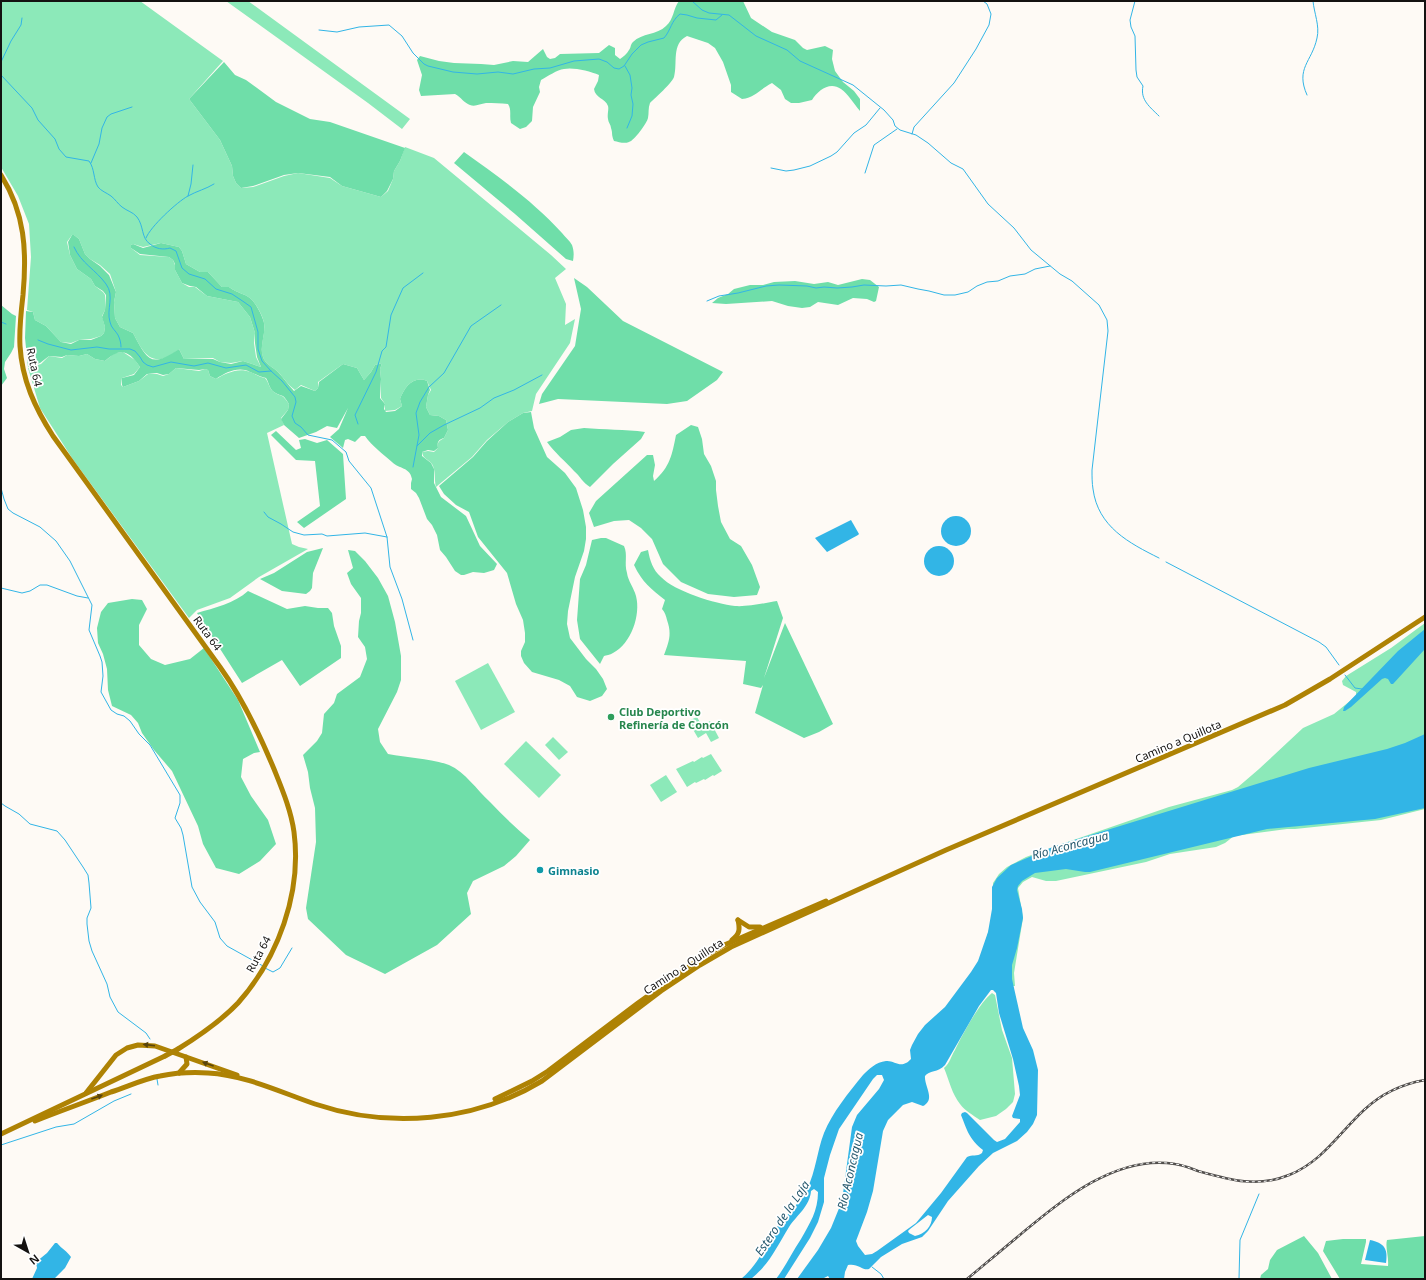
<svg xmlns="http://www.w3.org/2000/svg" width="1426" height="1280" font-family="'Noto Sans',sans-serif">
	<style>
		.green { fill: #8ce9b9 }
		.forest { fill: #6fdea9 }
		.water { fill: #32b5e6; fill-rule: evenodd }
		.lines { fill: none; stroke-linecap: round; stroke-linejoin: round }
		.stream { stroke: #32b5e6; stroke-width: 1 }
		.major { stroke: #ae8204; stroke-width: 5 }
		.rail-casing { stroke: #524f4d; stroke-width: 2.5 }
		.rail { stroke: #fff; stroke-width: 1; stroke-dasharray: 3; stroke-linecap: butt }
		.major-bridge { stroke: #ae8204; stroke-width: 5 }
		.oneway { fill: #59440b }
		.leisure-dot { fill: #2e9e5b; stroke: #fff; stroke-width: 1.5 }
		.culture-dot { fill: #0f9aa8; stroke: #fff; stroke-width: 1.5 }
		.labels { text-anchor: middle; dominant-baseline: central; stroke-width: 3.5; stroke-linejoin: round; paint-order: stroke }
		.street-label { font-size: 11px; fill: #141211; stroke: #fff }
		.leisure-label { font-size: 11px; font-weight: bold; fill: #27864d; stroke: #fff; text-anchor: start }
		.culture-label { font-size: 11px; font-weight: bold; fill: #0d838f; stroke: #fff; text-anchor: start }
		.water-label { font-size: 12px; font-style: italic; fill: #285a6f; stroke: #fff }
	</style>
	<rect width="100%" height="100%" fill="#fefaf5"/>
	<g class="green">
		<path d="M1,1H140L223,61L189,99L220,140L232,166L233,176L236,183L241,188L253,187L284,176L298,173L330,178L342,186L381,197L388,191L393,179L394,171L400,161L405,147L434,158L551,255L566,269L555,278L566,304L565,325L575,319L570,343L536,394L532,411L523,413L508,422L487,440L472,457L436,487C434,480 436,470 432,464C428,459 423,459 422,452L428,451L434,452L438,448C437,442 439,441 444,438L448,430L446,420L439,416L430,415L426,407L428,395L431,390L427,381C413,375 404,388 400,399L402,406L395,410L385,411V404L381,398V379L380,369L382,363L375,365L371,372L364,380L357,368L343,364L318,382V388L315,391L301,385L295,390C288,385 284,378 278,372C273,367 265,364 263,357C259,346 266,334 264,323C263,316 257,306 253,301C248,294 236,293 229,287H222L208,272H200L186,264L182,251L179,247L161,243L143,247L133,244L131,245V248L140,255L169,257L173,260L175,265V270L182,283L189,287H195L207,296L238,302L250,317L255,333L254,343L256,357L261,367L243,361L231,363L220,362L213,358L184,359L179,349C175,352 170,356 165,358C147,364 140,346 133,333L120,327L115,318L114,302L116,292L110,274L100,265L90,259L85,254L79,239L74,235H72L67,242L70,255L77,269L91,279L95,286L103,292L105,295V310L102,316L105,327L104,333L101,336L91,339L79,340L71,343L61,342L46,326L35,320L33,312L27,310L31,257L29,224L18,196L1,167Z"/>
		<polygon points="226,1 248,1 410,119 402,129 368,103"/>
		<path d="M123,352L135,360L140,367L134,374L122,378L121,385L123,387L139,381L148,374H157L163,376L169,374L176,368L199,371L205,369L208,370L210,376L216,379C226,373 239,367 250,372C256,374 259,377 265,378C269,382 269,389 274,392C282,398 281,392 289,404L288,410L281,418L284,425L267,433L292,544L299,547L308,549L259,577L230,598L197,610L189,618L72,458L40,408L28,368L41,364L49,356L62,358L67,355L79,356L87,354L95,359L105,361L115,353Z"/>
		<polygon points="1425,623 1425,809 1381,820 1295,829 1287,829 1234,836 1225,843 1216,847 1170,854 1146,862 1056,881 1046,881 1032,877 1023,882 1018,888 1023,918 1014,973 1015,986 963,985 977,965 983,951 993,915 993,883 999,874 1007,867 1026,857 1059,845 1169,807 1232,790 1238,787 1259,769 1303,728 1334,714 1356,696 1356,692 1343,685 1342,681 1346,676 1391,648"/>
		<polygon points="488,663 515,712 481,730 455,681"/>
		<polygon points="697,717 702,726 710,721 719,738 711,742 706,733 698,738 688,721"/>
		<polygon points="553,737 568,752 559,760 545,745"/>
		<polygon points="526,741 561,775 539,798 504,764"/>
		<polygon points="711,754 722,771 714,776 713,775 705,780 704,779 696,783 695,782 687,787 676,769 693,761 694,762 702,757 703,758"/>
		<polygon points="666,775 677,792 661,802 650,785"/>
		<path d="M992,993L995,995L1002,1030L1012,1058L1015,1094L1013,1102L1006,1109L996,1116L980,1120C973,1115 965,1111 960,1104C952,1094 949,1080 944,1068C950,1063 951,1056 955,1050C962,1035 980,1002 992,993Z"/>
	</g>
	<g class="forest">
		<path d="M679,1H743L751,18L772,32L795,40L803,48L807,50L825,46L833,50L832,59L835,71L843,82L854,91L860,99V111C854,104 848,94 841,89C830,81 818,90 812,100L799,103H791L785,99L781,90L772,83C760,89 756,97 742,99L731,92V85L723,62L715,48L708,43L687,36C671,44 678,63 674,77C671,84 656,97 650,103C648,108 649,113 648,118C647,123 634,141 629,142C624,144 619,142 614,141C611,134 613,134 611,128C611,125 608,122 608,119C607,114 609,110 608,106C605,98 595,98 594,89L598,81L599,75C590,71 573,67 564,69C557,70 548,76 541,80L539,87L540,92L533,107L532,121L526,127L520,129L511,123C509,116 512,110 508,104C501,103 493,103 486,103C480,104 475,107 470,105C464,103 461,97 455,94L421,96L419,90L422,75L417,60L420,56L439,61L454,63L481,64L494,65L513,61L528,62L543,49L547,57L550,59L555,58L560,54L599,53L609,45L615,48V55L620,59C623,57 627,54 629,50C631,48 630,45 633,42C642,33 657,35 666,26C674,19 673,9 679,1Z"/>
		<polygon points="224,62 235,75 246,80 276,102 310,119 330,122 405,148 400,161 394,171 393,179 387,191 381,197 342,186 330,177 298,173 284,175 253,186 241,188 236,183 233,176 232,166 220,140 189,99"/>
		<path d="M464,152C498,176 534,202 562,233C565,237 570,241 572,245C574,251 574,255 573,261L566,259L515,214L454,163Z"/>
		<path d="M72,235H74L79,239L85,254L90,259L100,266L109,275L116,292L114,302L115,318L120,327L133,333C147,359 150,369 179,349L184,359H213L220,362L231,364L243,361L261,367L257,357L255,343V333L250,317L238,302L207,296L196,287L190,286L182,283L175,270V264L173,260L169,257L140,254L131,248V245L133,244L143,248L161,243L179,247L182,251L186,264L200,272H208L222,287H229C236,293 248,294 253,301C257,306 263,317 264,323C266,335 259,346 263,357C265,364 273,367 278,372C284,378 288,385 294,391L301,386L315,391L318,388L319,382L343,364L357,368L364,380L371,372L375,365L382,363L380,369L381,379L380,398L385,404L384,409L386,412L395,411L402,406L400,399C404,388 413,375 427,381L430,390L428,395L426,407L430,415L439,416L446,420L448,430L444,438C438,440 437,442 438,448L434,451L428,450L422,452V456L431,463L434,469V483L441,497L466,516L480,546L497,564L494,570L484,573L473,572L464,575H461L455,571L446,557L440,550L437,535L432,525L427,519L419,498L416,493L411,489V483L412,479C410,467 399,469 392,462C383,454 372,446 365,436H361L355,442L348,439L345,440L343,448L330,437L339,429L348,408L337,428L327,426L316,432L299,438L284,425L281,419L288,410L289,404C282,392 283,398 274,392C269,389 269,382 266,378C259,377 256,374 250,372C239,366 226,372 216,379L210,376L208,370L205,369L199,370L176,368L169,374L163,375L157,373L147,374L139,381L123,387L122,385V378L134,375L140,367C129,350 120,347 105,361L95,359L87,354L79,356L67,355L62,357L49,356L40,363L28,367L25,338L26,311L33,312L35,320L46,326L61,342L71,344L79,340H91L101,336L104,333L105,327L102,317L105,310L106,295L103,291L95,286L91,279L77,269L70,255L68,242Z"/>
		<polygon points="574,278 587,287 623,321 723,372 717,380 687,401 667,404 558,399 539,404 542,394 575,346 581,309"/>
		<polygon points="862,279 870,280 879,287 876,301 874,302 867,299 853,298 838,305 818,302 810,307 802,308 788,306 772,301 726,304 712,303 718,298 728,294 734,289 750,285 763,285 774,282 795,281 814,284 828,282 838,285"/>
		<polygon points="1,305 12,314 16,316 14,347 11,353 5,362 4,369 7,378 1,386"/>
		<polygon points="531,412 534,428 547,457 565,473 576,488 583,510 586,527 586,539 584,551 575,577 568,611 567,624 570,638 586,659 596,669 603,679 607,689 602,696 590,701 577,697 570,686 559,680 532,672 524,663 521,656 521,651 525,642 525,633 523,620 516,604 507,573 478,537 469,512 456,505 444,494 439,486 473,457 487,441 508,422 523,413"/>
		<path d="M691,425L698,427L702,439L704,454L711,466L716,481V490L718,506L721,522L730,539L741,546L752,565L760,587L757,595L734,597L708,594L681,582L663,564L652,539L641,528L629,520L614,521L594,527L589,513L596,501L647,455H653L655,465L653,476L654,481C670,467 672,455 676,435Z"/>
		<path d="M584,428C604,430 625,429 645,432L641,439L613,464L590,487C583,483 580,476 574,471C565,461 555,453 547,442L560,437L571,430Z"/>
		<polygon points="276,431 296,450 301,448 299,440 305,439 317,443 327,440 343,454 346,499 304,528 297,522 320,506 315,461 296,460 271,435"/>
		<path d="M601,538H606L624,546C628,555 624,563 627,573C628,581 634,588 636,596C641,615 631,644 613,653C610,655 606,655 604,656L600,664L580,639L577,620L580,579L586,565L592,540Z"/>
		<polygon points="323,548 313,573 312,588 310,591 306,594 282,591 260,579 274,573 307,552"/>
		<path d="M348,550L355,551L365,561L378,578L388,596L395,622L401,656V680L397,692L378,729L380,742L388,754C408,758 429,758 449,765C465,772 477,790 490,802C503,816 516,828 530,840L516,856L504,866L473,881L467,893L471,914L437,945L385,974L346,955L308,919L306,908L316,842L315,808L310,788L308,772L303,755L317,741L322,733L324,714L334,703L337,694L360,677L367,659L365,647L358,637L359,621L361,613V598L351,584L347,573L353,568Z"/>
		<path d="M648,550C650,561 653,570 661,577C674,591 716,604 735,606C747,607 765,603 777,601L783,618L764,678L785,623L833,724L819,732L804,738L755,713L763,685L761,688L743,684L746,661L664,655C669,642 672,634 667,620C666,616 665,612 662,609L665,600C651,589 642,582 634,565L641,552Z"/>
		<path d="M248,591L287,609L305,606L318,608H328L332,613L334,626L341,646V658L300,686L282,660L242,683L197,613C214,608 235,603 248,591Z"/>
		<polygon points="132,599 142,600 147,609 139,625 139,645 151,659 165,665 190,659 204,648 238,700 260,752 254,753 243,759 241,777 251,796 268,820 276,844 260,861 239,874 216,868 203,844 198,826 172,771 154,750 142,733 138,723 131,715 112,706 108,690 107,669 103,654 98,643 97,628 101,612 108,603"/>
		<polygon points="1304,1236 1318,1253 1332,1279 1260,1279 1261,1275 1268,1269 1270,1260 1277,1250"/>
		<path d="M1425,1236V1279H1340L1323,1251L1326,1241L1343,1239H1366V1242L1361,1264L1388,1266C1389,1257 1385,1247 1387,1240Z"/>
	</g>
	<g class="water">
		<circle cx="956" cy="531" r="15"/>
		<polygon points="851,520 859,534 858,535 827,552 815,538"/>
		<circle cx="939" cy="561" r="15"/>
		<polygon points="1425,629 1425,649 1393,684 1391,684 1388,679 1385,678 1382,679 1351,707 1345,711 1343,711 1344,707 1398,651"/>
		<path d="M1425,734V808L1375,819L1267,829L1090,872H1085L1066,869L1035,873L1022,881L1018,886L1017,890L1022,909L1023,918L1017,948L1012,965V979L1023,1028L1033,1050L1038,1070L1037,1115L1033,1124L1027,1132L1017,1141L993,1153L979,1166L948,1201L928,1231L922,1237L902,1244L881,1257L869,1269C863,1271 858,1263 848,1265L845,1272L844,1279H830L828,1276L822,1279H797L818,1250L831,1228L842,1201L852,1127L857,1115L879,1089L884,1080L882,1075H877L873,1079L839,1129L830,1155L824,1178V1202L818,1222L810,1238L784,1279H776C786,1266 792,1252 801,1239C810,1223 818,1211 818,1192L814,1189L811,1191C810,1206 797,1215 789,1227C776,1248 771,1262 751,1279H741C748,1273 754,1266 759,1258C763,1251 766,1244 770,1237C781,1219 797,1208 807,1189C816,1171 817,1151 824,1133C832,1113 849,1092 863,1075C869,1069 876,1062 886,1061C895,1060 901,1070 911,1059L910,1050L912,1045L918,1034L925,1025L945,1007L971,972L978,961L988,932L992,909V887L997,878L1011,865L1055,846L1309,768L1387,749L1405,743ZM991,990H993L996,993L999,1013L1013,1059L1019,1086L1020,1095L1012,1116L1013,1118L1020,1119V1122L1005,1139L997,1142L994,1140L967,1113L965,1112L962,1113L961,1115C967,1130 969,1139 983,1150L982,1153C977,1157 972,1154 967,1157L941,1193L916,1223L877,1251L872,1254L865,1255L858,1246L856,1241L867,1212L873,1191L883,1131L888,1120L903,1105L912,1102L923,1106C936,1099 924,1086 925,1076C929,1070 938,1073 945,1065L979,1006ZM928,1215L932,1217C932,1226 925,1234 915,1236L909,1233L908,1231L910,1229Z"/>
		<path d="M1370,1240C1384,1243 1388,1248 1386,1263L1365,1260Z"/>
		<path d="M55,1243H57C62,1249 67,1251 71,1257L65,1268L54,1279H32L37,1268L36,1262L47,1253Z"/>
	</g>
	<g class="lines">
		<g class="stream">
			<path d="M692,1L702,10L709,13L729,15L756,36L787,50L800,61L853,85L884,110L893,120L895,126L900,130L916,135L928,143L951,163L963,169L988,204L1014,228L1031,250L1060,274L1072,281L1099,305L1107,320L1108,331L1092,470C1092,477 1092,483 1093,489C1098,527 1129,543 1159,558"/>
			<path d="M1135,1L1130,20L1131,27L1135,36L1136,70L1137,77L1143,86C1140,100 1150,107 1159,116"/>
			<path d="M319,30L337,32L359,27L389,25L402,36L413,53L424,64L428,66L453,72L477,74L498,72L513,74L534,69L550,68L574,61L599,59L607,62L614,68L619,69L624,66L632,54L641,45L648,42L664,38C671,30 671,21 680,14L687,15L697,18L716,20L722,15"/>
			<polyline points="1,62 11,41 21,25 22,18"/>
			<polyline points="625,66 630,75 632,88 631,95 633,104 632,116 627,128"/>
			<path d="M1,75L32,108L38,120L55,139L59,149L66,157L89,161C95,169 93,179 98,187C101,191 107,193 111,196C115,199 118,204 122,207C127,211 133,212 137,217C144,226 141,238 150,244C156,249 163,250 170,248L176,251L182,268L189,274L205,279L216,289L232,294L244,302L251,307L258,332V349L262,361L271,371L282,381L295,397L296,402L292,416L295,423L301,427L308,435L332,440L346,452L349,461L371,488L387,537L390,567L402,599L413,640"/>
			<path d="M1307,95C1295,68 1312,62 1317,38C1320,26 1314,13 1313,1"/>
			<polyline points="912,134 914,127 954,83 976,49 989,25 991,14 987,4 983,1"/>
			<polyline points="91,163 99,144 102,128 107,117 111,114 132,107"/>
			<polyline points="771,168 786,171 794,170 810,166 831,156 837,152 854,133 866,125 880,108"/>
			<polyline points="865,173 874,145 897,129"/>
			<polyline points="188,196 191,184 193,165"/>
			<path d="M146,238C150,227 177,202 188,196C197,191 206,189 214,184"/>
			<path d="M74,247C81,263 96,270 106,284C115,296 106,309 110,322C111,328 116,331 118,335C120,339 121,343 121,347"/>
			<polyline points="707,301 719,296 738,293 766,286 779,285 807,286 816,288 824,287 837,288 852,287 864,285 886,286 901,285 918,289 929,291 944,295 955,295 968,292 977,286 987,282 998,281 1010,276 1025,274 1035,269 1050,266"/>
			<polyline points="1,322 6,324"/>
			<polyline points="38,340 48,344 71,350 97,347 109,349 130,349 135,351 140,357 143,362 147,365 153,367 171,362 194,366 208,363 226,368 246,365 259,372 271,371"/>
			<polyline points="358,424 355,415 376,372 382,351 386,347 391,315 403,288 423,273"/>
			<polyline points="417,446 430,433 444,425 480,408 494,398 514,390 542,375"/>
			<polyline points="413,467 419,435 416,413 420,402 429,387 444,373 471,326 501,305"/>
			<polyline points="1,488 4,499 8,509 13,513 40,527 56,541 70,561 92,605 89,630 100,656 102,662 103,676 101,692 111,710 117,714 124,716 130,721 139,734 150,745 180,795 180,803 175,818 181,828 183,835 192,887 200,902 215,922 220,938 227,946 263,966"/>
			<polyline points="264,512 268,517 281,524 293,532 304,535 322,534 327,536 365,533 387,537"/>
			<polyline points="1166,562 1319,642 1326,647 1339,665"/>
			<polyline points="1,588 22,593 30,591 40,585 47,585 77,596 88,598"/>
			<polyline points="1345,675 1355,688 1362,689"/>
			<polyline points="1,803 5,806 19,814 30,824 57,831 65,840 83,867 88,875 89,883 91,908 87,918 87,924 89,941 92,951 107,984 110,997 118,1012 146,1033 150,1039"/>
			<polyline points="265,968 273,972 280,968 292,948"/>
			<polyline points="157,1079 158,1085"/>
			<polyline points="1,1145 56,1127 74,1124 114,1101 131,1094"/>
			<polyline points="872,1267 881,1274 884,1279"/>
			<polyline points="1239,1279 1240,1240 1259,1194"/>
		</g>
		<g class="major">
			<path d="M1,175C25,213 27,251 23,295C21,312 19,329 20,346C22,380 35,408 53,436L220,667C243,699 259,733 274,769C282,789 291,810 294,832C302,893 278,958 238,1003C221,1021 199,1036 178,1049"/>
			<polyline points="738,920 749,927 760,927"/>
			<path d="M732,940C740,934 740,929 738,920"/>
			<polyline points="179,1073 187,1064 186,1057"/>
			<polyline points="86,1093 116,1055 127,1048 138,1045 155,1046 237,1075"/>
			<polyline points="495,1099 532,1081 548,1071 638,1003 701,958 722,946 826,901"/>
			<path d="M35,1121C60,1111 86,1102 111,1092C127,1087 143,1079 160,1076C175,1073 192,1072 208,1073C245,1075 280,1092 315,1104C389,1129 474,1122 542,1081L661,991L700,965L731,947L946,850L1285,705L1330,679L1425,617"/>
			<polyline points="1,1134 165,1056"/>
		</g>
		<g class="rail-casing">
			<path id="rail" d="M967,1279C985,1264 1003,1249 1021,1234C1062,1200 1117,1154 1175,1164C1183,1165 1190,1168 1198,1171C1230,1180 1257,1188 1289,1175C1322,1162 1339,1133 1364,1110C1381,1094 1402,1084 1425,1080"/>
		</g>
		<use href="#rail" class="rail"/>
		<polyline class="major-bridge" points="165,1056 178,1049"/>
	</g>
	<defs><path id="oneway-solid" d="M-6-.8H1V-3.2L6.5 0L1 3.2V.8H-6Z"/></defs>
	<g class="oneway">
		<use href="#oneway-solid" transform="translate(149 1045) rotate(-173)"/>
		<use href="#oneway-solid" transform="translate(208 1064) rotate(-160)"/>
		<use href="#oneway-solid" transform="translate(97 1097) rotate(-20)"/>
	</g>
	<circle class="leisure-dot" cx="611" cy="717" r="4"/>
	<circle class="culture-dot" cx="540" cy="870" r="4"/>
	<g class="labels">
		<g class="street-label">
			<text transform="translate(35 367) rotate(78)">Ruta 64</text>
			<text transform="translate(208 633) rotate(54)">Ruta 64</text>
			<text transform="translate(1178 741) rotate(-23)">Camino a Quillota</text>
			<text transform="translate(258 954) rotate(-62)">Ruta 64</text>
			<text transform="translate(683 966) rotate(-33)">Camino a Quillota</text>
		</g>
		<g class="leisure-label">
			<text x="619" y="711">Club Deportivo<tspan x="619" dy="13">Refinería de Concón</tspan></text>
		</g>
		<g class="culture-label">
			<text x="548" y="870">Gimnasio</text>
		</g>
		<g class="water-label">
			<text transform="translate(1070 845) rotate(-15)">Río Aconcagua</text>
			<text transform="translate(850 1171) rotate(-77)">Río Aconcagua</text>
			<text transform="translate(782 1218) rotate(-56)">Estero de la Laja</text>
		</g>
	</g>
	<rect width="1426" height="1280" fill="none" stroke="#141211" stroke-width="4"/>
	<g transform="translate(28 1252) rotate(141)" stroke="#ffffff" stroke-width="3" paint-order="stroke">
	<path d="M0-3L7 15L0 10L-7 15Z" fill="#141211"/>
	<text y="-6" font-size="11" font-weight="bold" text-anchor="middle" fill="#141211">N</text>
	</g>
</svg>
